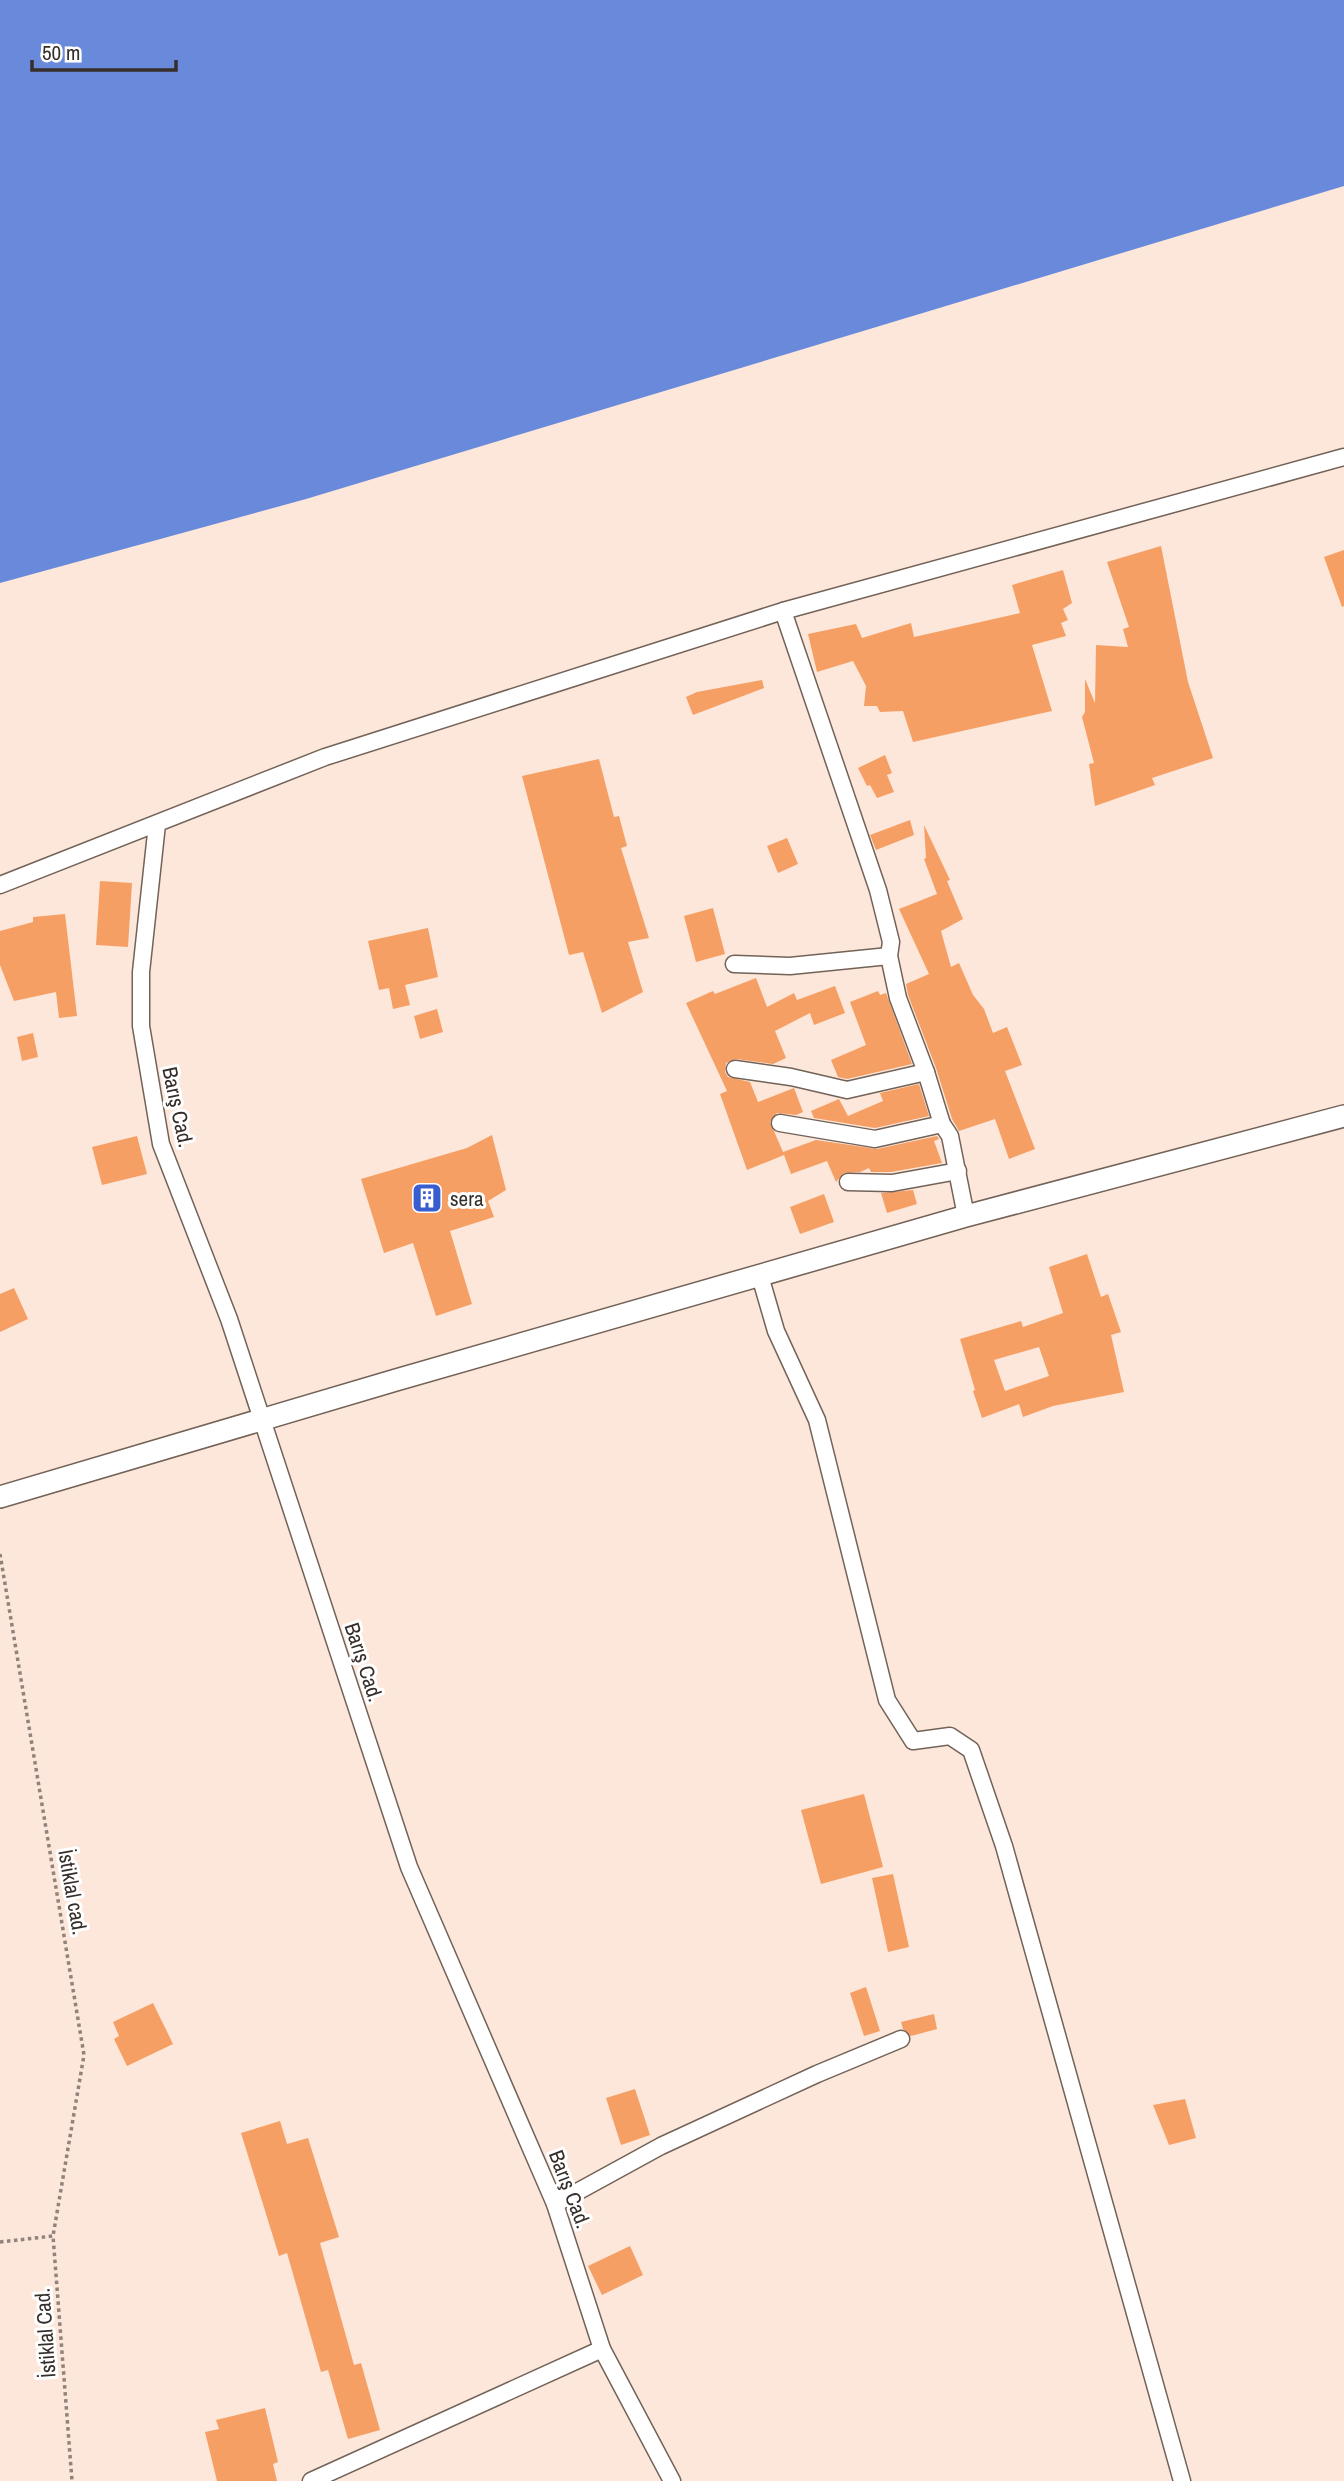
<svg xmlns="http://www.w3.org/2000/svg" width="1344" height="2481" font-family="'Archivo Narrow',sans-serif">
	<style>
		.water { fill: #6989db }
		.building { fill: #f69f64; fill-rule: evenodd }
		.lines { fill: none; stroke-linecap: round; stroke-linejoin: round }
		.minor-casing { stroke: #736257; stroke-width: 19 }
		.secondary-casing { stroke: #736257; stroke-width: 24 }
		.path { stroke: #91837b; stroke-width: 3.5; stroke-dasharray: 3.5 3.5; stroke-linecap: butt }
		.minor { stroke: #fff; stroke-width: 16 }
		.secondary { stroke: #fff; stroke-width: 21 }
		.labels { text-anchor: middle; dominant-baseline: central; stroke-width: 6; stroke-linejoin: round; paint-order: stroke }
		.street-label { font-size: 21px; fill: #362e2a; stroke: #fff }
		.poi-label { font-size: 21px; fill: #362e2a; stroke: #fff; text-anchor: start }
	</style>
	<rect width="100%" height="100%" fill="#fce7da"/>
	<polygon class="water" points="0,0 1344,0 1344,186 306,499 0,583"/>
	<g class="building">
		<polygon points="1161,546 1188,682 1213,758 1152,778 1155,785 1095,806 1089,764 1094,763 1082,717 1085,712 1085,679 1095,703 1096,645 1128,647 1123,629 1129,627 1107,562"/>
		<polygon points="1344,550 1344,606 1342,607 1324,557"/>
		<polygon points="1063,570 1072,603 1063,609 1068,620 1061,623 1066,636 1032,645 1052,711 913,742 903,711 880,712 877,706 864,706 866,686 853,661 817,672 808,634 856,624 862,638 911,623 914,637 1020,613 1012,585"/>
		<polygon points="762,680 764,688 693,715 686,697 697,692"/>
		<polygon points="885,755 892,773 887,775 894,792 877,798 870,785 867,786 858,768"/>
		<polygon points="599,759 614,817 619,816 627,846 621,848 649,938 628,942 643,992 602,1013 583,952 569,955 522,776"/>
		<polygon points="910,820 914,835 876,850 870,835"/>
		<polygon points="924,825 950,880 947,881 963,919 941,931 951,967 959,963 973,995 984,1009 993,1033 1007,1027 1022,1065 1005,1071 1035,1149 1009,1159 995,1119 959,1131 952,1119 936,1068 908,995 906,984 929,974 899,909 937,894 924,859 926,858"/>
		<polygon points="787,838 798,864 778,873 767,846"/>
		<polygon points="100,881 132,883 128,947 96,945"/>
		<polygon points="713,908 725,954 696,962 684,916"/>
		<polygon points="65,914 77,1016 59,1018 56,992 14,1001 0,965 0,931 33,922 33,917"/>
		<polygon points="428,928 438,977 405,985 410,1005 393,1009 389,988 379,990 368,941"/>
		<polygon points="756,978 767,1007 794,993 797,1000 835,986 845,1013 814,1025 810,1013 775,1031 786,1058 773,1064 736,1059 726,1063 725,1072 728,1077 750,1082 758,1102 794,1088 803,1112 796,1115 777,1113 770,1122 783,1152 816,1140 877,1149 937,1136 939,1139 934,1141 942,1163 891,1172 871,1172 869,1168 860,1172 844,1173 836,1182 827,1161 791,1174 784,1155 747,1170 720,1094 727,1091 686,1003 713,991 715,994"/>
		<polygon points="878,991 880,995 886,993 912,1064 847,1079 838,1077 831,1060 866,1045 850,1002"/>
		<polygon points="437,1009 443,1032 420,1039 414,1016"/>
		<polygon points="33,1033 38,1057 22,1061 17,1037"/>
		<polygon points="919,1084 929,1116 875,1128 814,1118 811,1111 839,1099 848,1116 883,1101 880,1093"/>
		<polygon points="492,1135 506,1190 488,1201 494,1217 450,1231 472,1304 436,1316 413,1243 384,1253 361,1179 467,1148"/>
		<polygon points="137,1136 147,1174 102,1185 92,1147"/>
		<polygon points="913,1190 917,1204 887,1213 881,1193"/>
		<polygon points="824,1194 834,1222 800,1234 790,1207"/>
		<path d="M1087,1254L1101,1297L1108,1294L1121,1332L1111,1335L1124,1392L1053,1406L1023,1417L1019,1404L982,1418L973,1391L975,1390L960,1339L1021,1321L1023,1327L1063,1313L1049,1267ZM1039,1347L1049,1376L1005,1391L994,1360Z"/>
		<polygon points="14,1288 28,1319 0,1332 0,1294"/>
		<polygon points="864,1794 883,1867 821,1884 801,1810"/>
		<polygon points="893,1874 909,1947 888,1952 872,1878"/>
		<polygon points="866,1987 880,2031 864,2036 850,1993"/>
		<polygon points="153,2003 173,2044 127,2066 114,2039 119,2036 113,2022"/>
		<polygon points="934,2014 937,2029 911,2036 903,2029 901,2022"/>
		<polygon points="635,2089 650,2135 621,2145 606,2098"/>
		<polygon points="1185,2099 1196,2138 1169,2145 1153,2105"/>
		<polygon points="280,2121 287,2144 308,2138 339,2237 320,2243 354,2365 361,2363 380,2430 348,2439 328,2370 321,2372 287,2253 279,2256 241,2133"/>
		<polygon points="630,2246 643,2275 602,2295 588,2266"/>
		<polygon points="265,2408 278,2462 273,2464 277,2481 217,2481 205,2432 219,2429 216,2420"/>
	</g>
	<g class="lines">
		<g class="minor-casing">
			<g id="minor">
				<polyline points="783,611 878,890 891,942 889,956 898,998 926,1072 942,1124 950,1136 966,1216"/>
				<polyline points="157,824 141,972 141,1026 161,1144 229,1319 409,1867 555,2204 602,2349 672,2481"/>
				<polyline points="0,885 325,757 783,611 1344,457"/>
				<polyline points="734,964 790,966 889,956"/>
				<polyline points="735,1069 791,1077 847,1090 926,1072"/>
				<polyline points="780,1123 875,1139 942,1124"/>
				<polyline points="848,1182 892,1183 958,1171"/>
				<polyline points="760,1276 776,1331 817,1420 887,1700 913,1741 950,1736 971,1750 1004,1846 1182,2481"/>
				<polyline points="555,2204 661,2146 817,2074 901,2039"/>
				<polyline points="311,2481 602,2349"/>
			</g>
		</g>
		<g class="secondary-casing">
			<polyline id="secondary" points="0,1497 396,1380 966,1216 1344,1116"/>
		</g>
		<g class="path">
			<polyline points="0,1554 84,2055 53,2236"/>
			<polyline points="0,2242 53,2236 72,2481"/>
		</g>
		<use href="#minor" class="minor"/>
		<use href="#secondary" class="secondary"/>
	</g>
	<defs>
		<g id="building-square" transform="scale(1.575)"><rect x="-9" y="-9" width="18" height="18" rx="4" fill="#385dce" stroke="#fff"/><path d="M-4-6H4V6H1V3H-1V6H-4ZM-2.5-4.3h1.7v1.8h-1.7ZM.8-4.3h1.7v1.8H.8ZM-2.5-1h1.7V.8h-1.7ZM.8-1h1.7V.8H.8Z" fill="#fff"/></g>
	</defs>
	<g fill-rule="evenodd">
		<use href="#building-square" x="427" y="1198"/>
	</g>
	<g class="labels">
		<g class="street-label">
			<text transform="translate(178 1107) rotate(78)">Barış Cad.</text>
			<text transform="translate(364 1662) rotate(72)">Barış Cad.</text>
			<text transform="translate(73 1892) rotate(80)">İstiklal cad.</text>
			<text transform="translate(570 2189) rotate(69)">Barış Cad.</text>
			<text transform="translate(45 2333) rotate(-94)">İstiklal Cad.</text>
		</g>
		<g class="poi-label">
			<text x="450" y="1198">sera</text>
		</g>
	</g>
	<path d="M32 60v10h144v-10" fill="none" stroke="#362e2a" stroke-width="3.5"/>
	<text x="42" y="60" font-size="21" fill="#362e2a" stroke="#ffffff" stroke-width="5" paint-order="stroke">50 m</text>
</svg>
